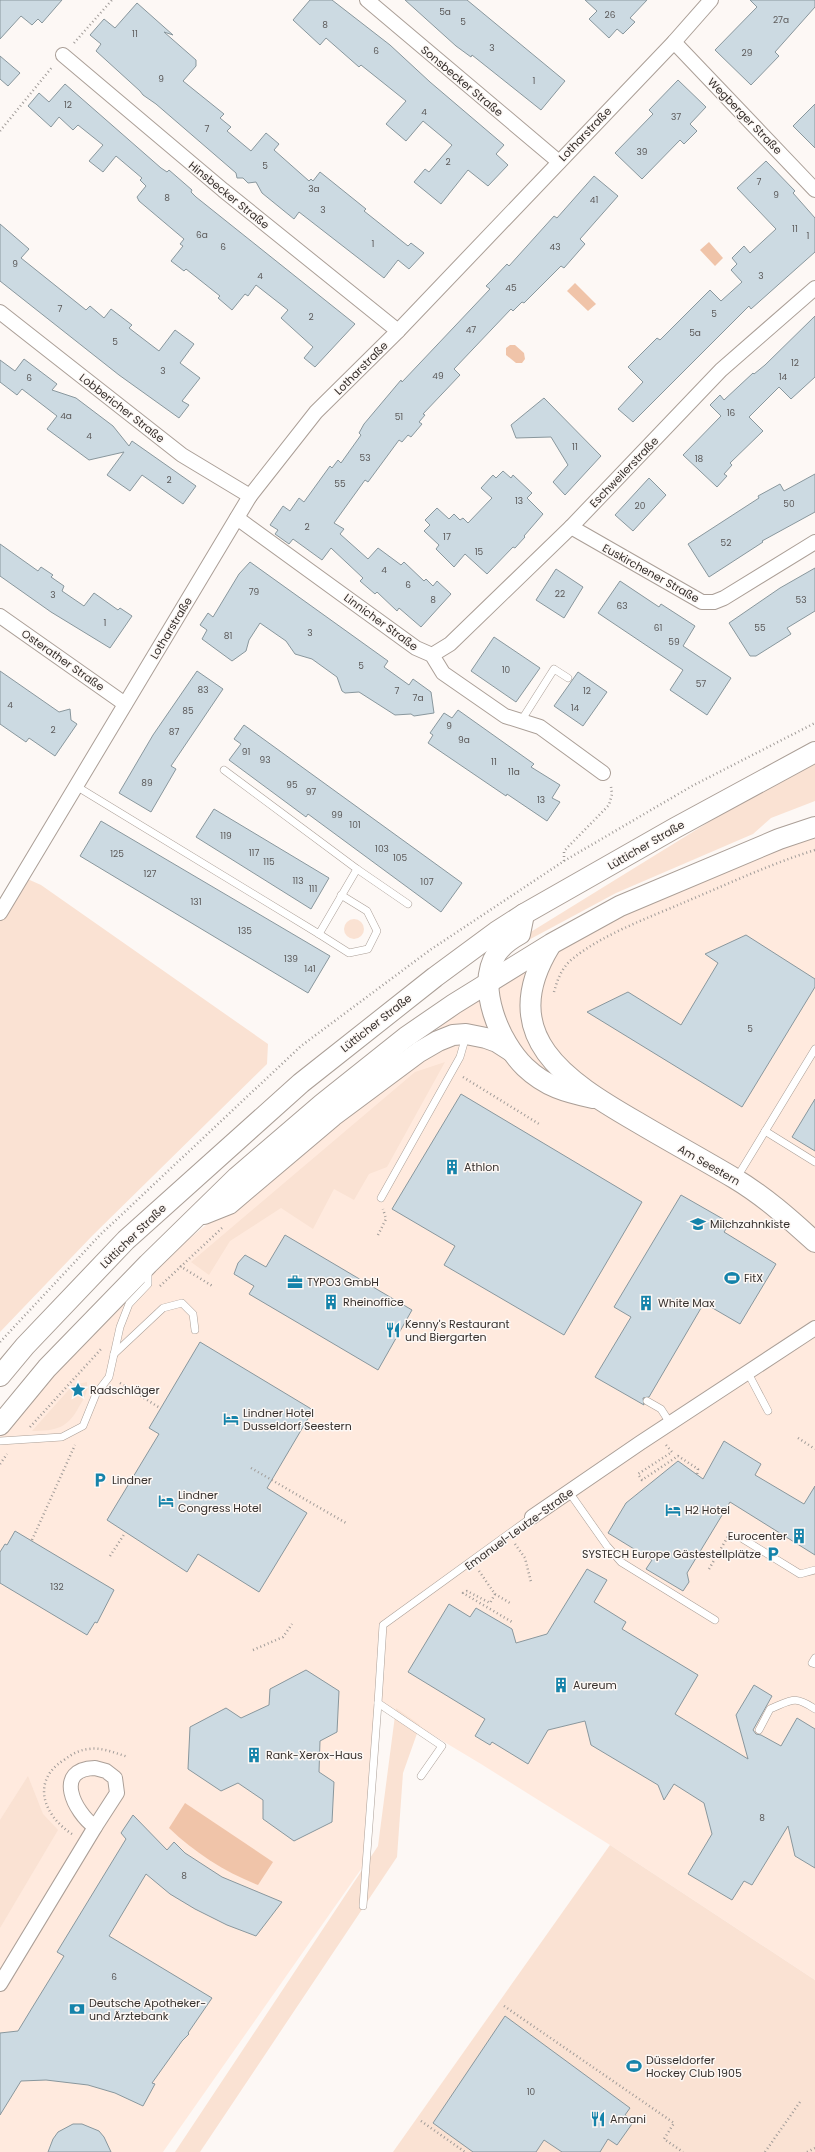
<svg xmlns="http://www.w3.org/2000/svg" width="815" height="2152" font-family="Poppins,sans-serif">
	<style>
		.built { fill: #ffeade }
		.green { fill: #fae2d3 }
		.water { fill: #f0c4a9 }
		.building { fill: #ccdae2; stroke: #89979d }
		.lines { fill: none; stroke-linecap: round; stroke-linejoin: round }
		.lane-casing { stroke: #ab9f97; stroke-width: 8 }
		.street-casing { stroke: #ab9f97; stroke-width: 16 }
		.secondary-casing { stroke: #ab9f97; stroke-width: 22 }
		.path { stroke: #a09b98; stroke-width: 2.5; stroke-dasharray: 1 3; stroke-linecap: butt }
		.lane { stroke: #fff; stroke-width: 7 }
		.street { stroke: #fff; stroke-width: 14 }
		.secondary { stroke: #fff; stroke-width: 20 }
		.labels { text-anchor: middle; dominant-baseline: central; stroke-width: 3; stroke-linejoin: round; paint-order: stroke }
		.number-label { font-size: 9px; fill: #5c5a5a }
		.street-label { font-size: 11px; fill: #36302d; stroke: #fdf8f5 }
		.poi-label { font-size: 11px; fill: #36302d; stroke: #fdf8f5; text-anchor: start }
	</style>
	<rect width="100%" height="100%" fill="#fdf8f5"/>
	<polygon class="built" points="815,833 815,1980 610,1845 481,1764 376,1701 364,1865 163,2152 0,2152 0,1435 51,1375 148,1272 417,1054 454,1011 619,917"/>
	<g class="green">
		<polygon points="815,762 815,801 771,818 753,834 616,893 523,943 521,938 725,812"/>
		<polygon points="23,877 41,885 268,1044 267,1064 93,1235 0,1332 0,916"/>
		<circle cx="354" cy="929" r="10"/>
		<polygon points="445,1062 387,1167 369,1174 354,1200 334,1189 313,1229 281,1208 230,1241 209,1275 191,1262 415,1072"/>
		<path d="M87,1382C88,1392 85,1397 80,1405C68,1428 57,1431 32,1431L73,1385Z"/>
		<polygon points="396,1708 420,1725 403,1773 397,1857 200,2152 175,2152 378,1846"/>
		<polygon points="28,1776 43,1814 58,1830 0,1928 0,1820"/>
		<polygon points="610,1845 815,1980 815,2152 393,2152"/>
	</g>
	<g class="water">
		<polygon points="709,242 723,258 715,266 700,250"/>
		<polygon points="575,283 596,304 588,311 567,291"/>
		<polygon points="510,345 515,345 524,353 525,359 522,363 516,363 506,355 506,348"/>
		<path d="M185,1803L273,1862L258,1885C225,1872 195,1853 169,1828Z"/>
	</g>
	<g class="building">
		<polygon points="0,0 62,0 42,23 38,19 32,25 21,16 0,39"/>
		<polygon points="310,0 332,0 390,45 430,82 504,145 496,154 508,165 488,186 468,170 441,204 414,182 425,169 429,172 452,145 423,121 406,141 386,124 406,101 361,65 359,67 326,38 320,45 293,20"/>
		<polygon points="405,0 467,0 565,81 541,110 472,55 471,57 456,46"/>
		<polygon points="585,0 647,0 630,18 635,22 623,34 617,29 609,38 589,19 597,11"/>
		<polygon points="750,0 815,0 815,7 775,52 779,56 751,85 715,50 757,7"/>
		<polygon points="137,3 173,35 164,32 196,60 196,66 183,81 224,114 220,118 231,127 227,131 251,151 266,133 279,144 274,150 309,181 311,179 313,181 320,172 366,209 364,211 408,246 411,243 424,253 409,269 398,260 384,278 299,212 294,219 262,193 256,182 248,183 243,178 237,178 236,173 156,104 143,95 140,91 96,51 101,44 90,35 104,19 115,28"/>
		<polygon points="0,56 20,73 8,86 0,79"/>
		<polygon points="678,80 706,107 690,124 697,131 684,144 680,140 642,179 615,153 653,114 649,110"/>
		<polygon points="65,84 161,168 167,172 169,170 192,190 191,192 196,197 355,324 315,367 304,358 313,347 281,318 288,310 256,285 248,296 245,294 232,310 218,298 220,296 186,269 184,271 171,261 183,246 180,244 184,239 139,201 137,197 146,186 140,180 142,178 116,156 103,172 89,161 103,145 78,125 73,130 59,117 51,127 28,106 39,93 49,102"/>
		<polygon points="815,104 815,148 793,126"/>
		<polygon points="766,161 795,191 793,193 815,218 815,252 751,309 749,306 633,422 618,409 643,382 628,367 657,338 660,340 710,290 721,301 742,282 731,270 737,264 732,258 744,246 750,253 776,229 737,188"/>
		<polygon points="594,176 618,196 580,239 585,244 564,268 561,266 524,303 522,302 513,311 511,309 454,369 460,375 423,414 425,415 419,422 422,424 411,437 408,435 402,442 399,440 368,482 365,480 334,523 344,529 340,534 368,559 378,548 401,565 404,562 424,581 426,579 433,586 437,581 451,594 421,627 399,608 397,611 377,592 375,594 360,581 363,578 331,548 322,560 293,539 289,544 275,534 278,530 270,525 283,506 290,511 299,498 304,502 330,466 332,468 338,460 341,463 361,435 359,433 364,424 401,380 402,382 490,289 486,286 492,280 507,264 509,266 554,216 557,218"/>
		<polygon points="0,224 29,249 21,258 86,310 90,306 104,318 111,309 132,325 129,328 159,351 175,330 194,344 180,363 200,378 182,401 189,405 179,418 119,375 0,281"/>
		<polygon points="815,316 815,377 791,399 779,387 749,417 763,431 730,463 732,465 724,474 727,476 717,487 683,455 721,416 710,405 720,395 724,400 753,373 754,374 765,365"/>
		<polygon points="24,359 57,384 52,390 76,398 113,426 129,446 132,441 196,486 183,504 142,475 130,491 107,475 124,452 89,460 47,429 57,416 22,389 17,395 0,382 0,360 15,371"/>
		<polygon points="544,398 601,456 565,495 553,482 568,465 551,437 516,438 511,425"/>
		<polygon points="503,471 511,478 513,475 532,493 527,498 543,514 524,536 525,537 515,548 513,547 487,574 465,554 454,567 436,549 439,545 424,531 430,525 425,520 437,508 449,519 454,514 460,520 463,518 468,523 492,498 481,488 493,475 496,478"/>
		<polygon points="815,474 815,512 762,541 763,542 709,577 688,544 759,498 758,496 780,484 784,491"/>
		<polygon points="649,478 666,495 633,531 615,515"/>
		<polygon points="0,544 38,571 41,567 53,575 51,577 64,586 62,591 84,606 94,593 118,610 120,608 132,616 110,648 51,612 0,576"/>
		<polygon points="250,562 388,661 384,667 409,685 413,679 431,692 434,713 414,716 411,714 395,715 359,692 345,693 342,691 337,677 312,659 295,654 286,641 260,623 249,640 246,651 232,661 202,639 207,630 200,625 208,613 213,617 239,574"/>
		<polygon points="815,568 815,611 787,628 791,634 756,656 750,656 729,623 780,588"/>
		<polygon points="556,569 583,587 564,618 536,600"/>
		<polygon points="620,581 659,607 661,604 695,626 683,646 731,678 707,715 670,690 683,670 598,613"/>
		<polygon points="494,637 540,668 516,702 471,671"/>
		<polygon points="0,671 59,712 70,709 71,720 77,724 55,756 29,738 26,742 0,724"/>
		<polygon points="197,671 223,689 171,766 176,769 151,812 119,793 153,735"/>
		<polygon points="578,672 607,692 583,726 554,706"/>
		<polygon points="458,710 534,764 531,767 560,785 552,798 560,802 547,821 507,794 506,796 428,743 433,735 430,733 444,713 452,718"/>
		<polygon points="244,725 462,883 441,912 308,814 306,817 229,760 241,744 234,739"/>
		<polygon points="214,809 329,878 311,909 196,837"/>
		<polygon points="101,821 330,956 308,993 80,856"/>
		<polygon points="746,935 815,979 815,987 742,1107 587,1012 628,992 681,1025 718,963 705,954"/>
		<polygon points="461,1094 642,1202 564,1335 444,1265 455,1246 392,1209"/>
		<polygon points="815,1099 815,1151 792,1137"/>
		<polygon points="681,1195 730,1223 724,1232 776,1264 740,1324 704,1303 649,1397 643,1398 644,1405 595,1377 631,1317 614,1307"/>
		<polygon points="285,1235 412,1310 378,1370 249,1294 254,1286 234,1274 238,1263 245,1255 266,1267"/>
		<polygon points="200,1342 313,1410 267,1488 307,1513 259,1592 198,1554 187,1572 107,1520 159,1434 149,1428"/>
		<polygon points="724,1441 761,1464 755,1475 804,1504 815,1486 815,1555 730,1502 687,1573 689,1582 683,1591 646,1569 652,1560 608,1533 626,1503 678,1461 703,1479"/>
		<polygon points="15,1531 114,1590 97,1623 95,1622 87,1635 0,1583 0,1552 5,1544 7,1545"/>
		<polygon points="587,1569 607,1580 594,1602 626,1622 622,1629 698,1675 675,1714 748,1759 736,1715 754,1685 772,1696 753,1730 756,1734 761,1735 781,1746 797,1718 815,1729 815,1868 795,1856 788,1826 752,1885 744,1881 732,1900 688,1874 712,1834 704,1803 674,1784 664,1800 658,1785 591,1745 585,1721 548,1730 528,1764 492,1742 490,1745 475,1736 485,1719 408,1672 449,1604 470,1617 476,1608 512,1629 516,1643 547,1634"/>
		<polygon points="306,1670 339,1691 337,1732 320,1741 319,1772 334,1782 332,1822 294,1841 263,1819 263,1800 238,1783 221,1791 188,1769 190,1727 226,1708 241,1718 269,1705 270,1689"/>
		<polygon points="133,1815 167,1850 174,1842 185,1853 222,1877 282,1902 256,1936 227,1925 195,1909 170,1894 146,1874 109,1936 212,1998 188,2033 189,2034 182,2041 152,2083 155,2084 143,2106 115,2093 88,2085 46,2080 21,2081 0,2115 0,2033 18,2031 32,2008 64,1956 57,1952 126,1839 121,1833"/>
		<polygon points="505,2016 630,2108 625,2115 634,2121 617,2145 608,2139 600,2152 562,2152 544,2140 536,2152 473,2152 433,2123"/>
		<polygon points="73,2124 82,2124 99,2131 104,2137 111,2152 48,2152 53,2139 58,2132"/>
	</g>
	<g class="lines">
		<g class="lane-casing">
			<g id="lane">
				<polyline points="521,721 554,669 568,678"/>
				<polyline points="76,786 319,934 357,869 224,770"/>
				<polyline points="357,869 408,904"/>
				<polyline points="319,934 349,953 368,949 377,931 367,911 341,895"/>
				<polyline points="765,1131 815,1162"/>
				<polyline points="736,1179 815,1049"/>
				<polyline points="381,1198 460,1057 466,1036"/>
				<polyline points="114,1354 163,1308 182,1303 193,1314 195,1330"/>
				<polyline points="748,1373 768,1411"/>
				<polyline points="647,1401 661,1409 670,1423"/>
				<polyline points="0,1441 62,1437 83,1426 96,1394 109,1377 120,1327 129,1304 148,1284 148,1269"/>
				<polyline points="569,1492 607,1546 621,1562 715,1620"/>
				<polyline points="743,1539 800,1574 815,1570"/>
				<polyline points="815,1658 812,1663 815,1664"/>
				<path d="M759,1730L770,1709C792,1700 794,1695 815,1709"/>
				<polyline points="421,1776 442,1746 378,1703 383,1625 532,1517"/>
				<polyline points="363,1906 378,1703"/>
			</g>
		</g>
		<g class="street-casing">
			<g id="street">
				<polyline points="367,0 559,162"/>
				<polyline points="674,42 815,190"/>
				<polyline points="63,55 223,190 398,331"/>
				<polyline points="0,312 182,455 250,496"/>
				<polyline points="237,518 416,648 432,655 443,673 505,716 540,727 603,773"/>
				<polyline points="571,527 702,602 714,602 724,598 815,542"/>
				<polyline points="0,616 125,704"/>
				<polyline points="432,655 450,644 571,527 721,370 815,288"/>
				<polyline points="0,913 250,496 316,412 398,331 674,42 711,0"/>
				<polyline points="532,1517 640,1443 815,1328"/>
				<path d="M95,1768L106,1771L115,1778L117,1793L95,1827C74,1812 53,1769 95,1768Z"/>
				<polyline points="0,1984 95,1827"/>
			</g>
		</g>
		<g class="secondary-casing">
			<g id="secondary">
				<path d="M524,914L520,934C511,939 503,944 497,953C475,986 500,1043 525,1067C546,1087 566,1092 593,1098"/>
				<path d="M550,946C495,1036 566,1081 637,1122C669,1141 702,1159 734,1178C764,1196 790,1219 815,1242"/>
				<polyline points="204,1214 229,1204 333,1116 419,1052 438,1041 453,1035 466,1034 486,1038 497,1042 511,1051"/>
				<polyline points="0,1376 25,1346 126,1240 301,1083 435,977 496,932 524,914 675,828 815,752"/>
				<polyline points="0,1425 47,1368 148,1264 237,1177 322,1104 406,1037 454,1004 551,944 620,906 779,839 815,827"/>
			</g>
		</g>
		<g class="path">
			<polyline points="74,43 112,0"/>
			<polyline points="0,131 53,66"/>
			<polyline points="564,861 564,851 609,805 612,794 611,787"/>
			<path d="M554,992C557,981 561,969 571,960C601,935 648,918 685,902C728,884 770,864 815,850"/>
			<polyline points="463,1077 539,1124"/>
			<polyline points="378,1235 386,1219 383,1209"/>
			<polyline points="180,1266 214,1287"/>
			<polyline points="160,1286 222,1228"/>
			<polyline points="0,1342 100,1235 301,1046 430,950 564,861 692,786 815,723"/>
			<polyline points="120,1383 160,1408"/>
			<polyline points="30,1427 102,1348"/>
			<polyline points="798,1438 815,1449"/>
			<polyline points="666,1445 672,1452 638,1474 642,1480 678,1456 698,1469 697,1475"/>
			<polyline points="0,1464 7,1454"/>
			<polyline points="251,1468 346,1523"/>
			<polyline points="32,1540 75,1445"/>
			<polyline points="515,1544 525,1558 531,1582"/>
			<polyline points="110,1556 125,1533"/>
			<polyline points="709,1569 730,1533"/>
			<polyline points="479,1571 495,1594 510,1603"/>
			<polyline points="495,1594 490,1603 467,1591 463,1593 512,1622"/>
			<polyline points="253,1650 283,1637 292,1624"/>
			<path d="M72,1834C44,1816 30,1781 64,1760C72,1754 79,1750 89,1749C102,1747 115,1753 128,1757"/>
			<polyline points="504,2006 674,2123 664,2139 683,2152"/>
			<polyline points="421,2121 465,2152"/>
			<polyline points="765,2152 800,2102"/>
			<polyline points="807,2152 815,2148"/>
		</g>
		<use href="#lane" class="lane"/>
		<use href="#street" class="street"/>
		<use href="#secondary" class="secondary"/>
	</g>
	<defs>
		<g id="building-bare" transform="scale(1.2)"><path d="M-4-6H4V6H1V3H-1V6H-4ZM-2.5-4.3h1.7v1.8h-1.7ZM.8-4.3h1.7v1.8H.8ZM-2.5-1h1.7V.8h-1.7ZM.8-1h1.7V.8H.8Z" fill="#1583aa" stroke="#fdf8f5" stroke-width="2.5" paint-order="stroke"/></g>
		<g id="school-bare" transform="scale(1.2)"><path d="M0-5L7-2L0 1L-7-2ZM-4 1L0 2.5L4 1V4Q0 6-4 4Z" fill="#1583aa" stroke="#fdf8f5" stroke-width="2.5" paint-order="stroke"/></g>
		<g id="stadium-bare" transform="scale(1.2)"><path d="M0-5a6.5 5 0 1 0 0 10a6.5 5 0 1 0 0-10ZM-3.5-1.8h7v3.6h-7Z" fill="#1583aa" stroke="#fdf8f5" stroke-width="2.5" paint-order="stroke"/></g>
		<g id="office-bare" transform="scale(1.2)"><path d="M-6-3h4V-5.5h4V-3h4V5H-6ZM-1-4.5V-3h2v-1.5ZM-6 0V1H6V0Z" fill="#1583aa" stroke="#fdf8f5" stroke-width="2.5" paint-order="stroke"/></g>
		<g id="restaurant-bare" transform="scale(1.2)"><path d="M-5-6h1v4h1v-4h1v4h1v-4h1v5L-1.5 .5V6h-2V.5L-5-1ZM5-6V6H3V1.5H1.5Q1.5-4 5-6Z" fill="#1583aa" stroke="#fdf8f5" stroke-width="2.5" paint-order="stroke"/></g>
		<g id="sight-bare" transform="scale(1.2)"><path d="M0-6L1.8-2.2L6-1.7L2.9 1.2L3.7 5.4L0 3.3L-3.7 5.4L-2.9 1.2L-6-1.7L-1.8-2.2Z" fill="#1583aa" stroke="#fdf8f5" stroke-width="2.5" paint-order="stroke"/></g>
		<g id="hotel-bare" transform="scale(1.2)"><path d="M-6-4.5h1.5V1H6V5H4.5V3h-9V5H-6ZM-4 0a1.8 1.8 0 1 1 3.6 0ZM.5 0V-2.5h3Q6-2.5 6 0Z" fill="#1583aa" stroke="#fdf8f5" stroke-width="2.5" paint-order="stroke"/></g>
		<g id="parking-bare" transform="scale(1.2)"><path d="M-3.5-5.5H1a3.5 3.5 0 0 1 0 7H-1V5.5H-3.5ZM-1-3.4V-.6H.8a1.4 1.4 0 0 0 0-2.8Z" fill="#1583aa" stroke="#fdf8f5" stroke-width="2.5" paint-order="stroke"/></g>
		<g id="bank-bare" transform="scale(1.2)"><path d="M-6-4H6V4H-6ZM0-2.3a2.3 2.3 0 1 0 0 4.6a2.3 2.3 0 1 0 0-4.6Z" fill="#1583aa" stroke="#fdf8f5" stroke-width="2.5" paint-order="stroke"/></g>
	</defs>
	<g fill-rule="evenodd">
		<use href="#building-bare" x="452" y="1167"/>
		<use href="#school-bare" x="698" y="1224"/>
		<use href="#stadium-bare" x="732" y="1278"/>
		<use href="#office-bare" x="295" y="1282"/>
		<use href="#building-bare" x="331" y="1302"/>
		<use href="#building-bare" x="646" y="1303"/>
		<use href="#restaurant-bare" x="393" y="1330"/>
		<use href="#sight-bare" x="78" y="1390"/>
		<use href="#hotel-bare" x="231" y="1419"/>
		<use href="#parking-bare" x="100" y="1480"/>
		<use href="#hotel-bare" x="166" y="1501"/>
		<use href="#hotel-bare" x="673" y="1510"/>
		<use href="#building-bare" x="799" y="1536"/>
		<use href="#parking-bare" x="773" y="1554"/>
		<use href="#building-bare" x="561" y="1685"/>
		<use href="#building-bare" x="254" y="1755"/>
		<use href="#bank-bare" x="77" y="2009"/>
		<use href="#stadium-bare" x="634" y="2066"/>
		<use href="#restaurant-bare" x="598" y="2119"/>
	</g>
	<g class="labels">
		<g class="number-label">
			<text x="445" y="12">5a</text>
			<text x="610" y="15">26</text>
			<text x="781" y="20">27a</text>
			<text x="463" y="22">5</text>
			<text x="325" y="25">8</text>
			<text x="135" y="34">11</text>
			<text x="492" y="48">3</text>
			<text x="376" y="51">6</text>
			<text x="747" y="53">29</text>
			<text x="161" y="79">9</text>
			<text x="534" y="81">1</text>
			<text x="68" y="105">12</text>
			<text x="424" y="112">4</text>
			<text x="676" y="117">37</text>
			<text x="207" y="129">7</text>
			<text x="642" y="152">39</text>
			<text x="448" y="162">2</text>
			<text x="265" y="166">5</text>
			<text x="759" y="182">7</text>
			<text x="314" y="189">3a</text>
			<text x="776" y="195">9</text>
			<text x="167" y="198">8</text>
			<text x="594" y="200">41</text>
			<text x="323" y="210">3</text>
			<text x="795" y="229">11</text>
			<text x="202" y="235">6a</text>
			<text x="808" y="236">1</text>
			<text x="373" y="244">1</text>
			<text x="223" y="247">6</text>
			<text x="555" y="247">43</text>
			<text x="15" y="264">9</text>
			<text x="260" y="276">4</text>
			<text x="761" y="276">3</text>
			<text x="511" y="288">45</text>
			<text x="60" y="309">7</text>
			<text x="714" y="314">5</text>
			<text x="311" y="317">2</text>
			<text x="471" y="330">47</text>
			<text x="695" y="333">5a</text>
			<text x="115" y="342">5</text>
			<text x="795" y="363">12</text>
			<text x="163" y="371">3</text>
			<text x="438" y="376">49</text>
			<text x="783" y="377">14</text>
			<text x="29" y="378">6</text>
			<text x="731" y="413">16</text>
			<text x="66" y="416">4a</text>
			<text x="399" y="417">51</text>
			<text x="89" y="436">4</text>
			<text x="575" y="447">11</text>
			<text x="365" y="458">53</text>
			<text x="699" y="459">18</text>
			<text x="169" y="480">2</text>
			<text x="340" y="484">55</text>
			<text x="519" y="501">13</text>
			<text x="789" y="504">50</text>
			<text x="640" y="506">20</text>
			<text x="307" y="527">2</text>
			<text x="447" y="537">17</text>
			<text x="726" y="543">52</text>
			<text x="479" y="552">15</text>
			<text x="384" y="570">4</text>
			<text x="408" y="585">6</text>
			<text x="254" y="592">79</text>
			<text x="560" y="594">22</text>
			<text x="53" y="595">3</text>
			<text x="433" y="600">8</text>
			<text x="801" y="600">53</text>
			<text x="622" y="606">63</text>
			<text x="105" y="623">1</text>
			<text x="658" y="628">61</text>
			<text x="760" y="628">55</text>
			<text x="310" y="633">3</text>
			<text x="228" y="636">81</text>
			<text x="674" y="642">59</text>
			<text x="361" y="666">5</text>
			<text x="506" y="670">10</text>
			<text x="701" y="684">57</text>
			<text x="203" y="690">83</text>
			<text x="397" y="691">7</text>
			<text x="587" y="691">12</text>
			<text x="418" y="698">7a</text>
			<text x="10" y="705">4</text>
			<text x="575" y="708">14</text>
			<text x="188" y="711">85</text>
			<text x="449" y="726">9</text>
			<text x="53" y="730">2</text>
			<text x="174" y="732">87</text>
			<text x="464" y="740">9a</text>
			<text x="246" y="752">91</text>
			<text x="265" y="760">93</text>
			<text x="494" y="762">11</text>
			<text x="514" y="772">11a</text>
			<text x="147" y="783">89</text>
			<text x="292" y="785">95</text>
			<text x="311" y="792">97</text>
			<text x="541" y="800">13</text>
			<text x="337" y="815">99</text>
			<text x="355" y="825">101</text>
			<text x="226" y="836">119</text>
			<text x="382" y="849">103</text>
			<text x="254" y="853">117</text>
			<text x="117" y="854">125</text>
			<text x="400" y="858">105</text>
			<text x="269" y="862">115</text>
			<text x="150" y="874">127</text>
			<text x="298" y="881">113</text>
			<text x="427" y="882">107</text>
			<text x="313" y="889">111</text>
			<text x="196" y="902">131</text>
			<text x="245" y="931">135</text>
			<text x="291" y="959">139</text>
			<text x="310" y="969">141</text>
			<text x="750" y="1029">5</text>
			<text x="57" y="1587">132</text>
			<text x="762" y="1818">8</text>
			<text x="184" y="1876">8</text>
			<text x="114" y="1977">6</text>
			<text x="531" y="2092">10</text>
		</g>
		<g class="street-label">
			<text transform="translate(462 81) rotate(40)">Sonsbecker Straße</text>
			<text transform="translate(745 116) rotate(46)">Wegberger Straße</text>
			<text transform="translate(585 134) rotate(-46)">Lotharstraße</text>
			<text transform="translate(229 195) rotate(39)">Hinsbecker Straße</text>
			<text transform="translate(361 368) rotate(-45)">Lotharstraße</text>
			<text transform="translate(122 408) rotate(38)">Lobbericher Straße</text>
			<text transform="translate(624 472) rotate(-46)">Eschweilerstraße</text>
			<text transform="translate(651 573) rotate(29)">Euskirchener Straße</text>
			<text transform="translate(381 622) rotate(36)">Linnicher Straße</text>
			<text transform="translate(171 628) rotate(-59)">Lotharstraße</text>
			<text transform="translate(63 660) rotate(35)">Osterather Straße</text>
			<text transform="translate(646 845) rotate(-30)">Lütticher Straße</text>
			<text transform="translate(376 1023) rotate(-38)">Lütticher Straße</text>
			<text transform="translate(709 1165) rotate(30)">Am Seestern</text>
			<text transform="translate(133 1236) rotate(-44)">Lütticher Straße</text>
			<text transform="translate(519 1529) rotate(-36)">Emanuel-Leutze-Straße</text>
		</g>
		<g class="poi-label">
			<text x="464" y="1167">Athlon</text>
			<text x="710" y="1224">Milchzahnkiste</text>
			<text x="744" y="1278">FitX</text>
			<text x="307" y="1282">TYPO3 GmbH</text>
			<text x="343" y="1302">Rheinoffice</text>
			<text x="658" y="1303">White Max</text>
			<text x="405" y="1324">Kenny's Restaurant<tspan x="405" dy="13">und Biergarten</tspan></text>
			<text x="90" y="1390">Radschläger</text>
			<text x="243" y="1413">Lindner Hotel<tspan x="243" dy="13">Dusseldorf Seestern</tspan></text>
			<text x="112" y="1480">Lindner</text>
			<text x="178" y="1495">Lindner<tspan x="178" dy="13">Congress Hotel</tspan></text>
			<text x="685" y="1510">H2 Hotel</text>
			<text x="787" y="1536" text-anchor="end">Eurocenter</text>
			<text x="761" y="1554" text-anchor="end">SYSTECH Europe Gästestellplätze</text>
			<text x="573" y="1685">Aureum</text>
			<text x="266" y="1755">Rank-Xerox-Haus</text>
			<text x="89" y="2003">Deutsche Apotheker-<tspan x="89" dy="13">und Ärztebank</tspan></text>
			<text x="646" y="2060">Düsseldorfer<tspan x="646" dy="13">Hockey Club 1905</tspan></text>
			<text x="610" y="2119">Amani</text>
		</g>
	</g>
</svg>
